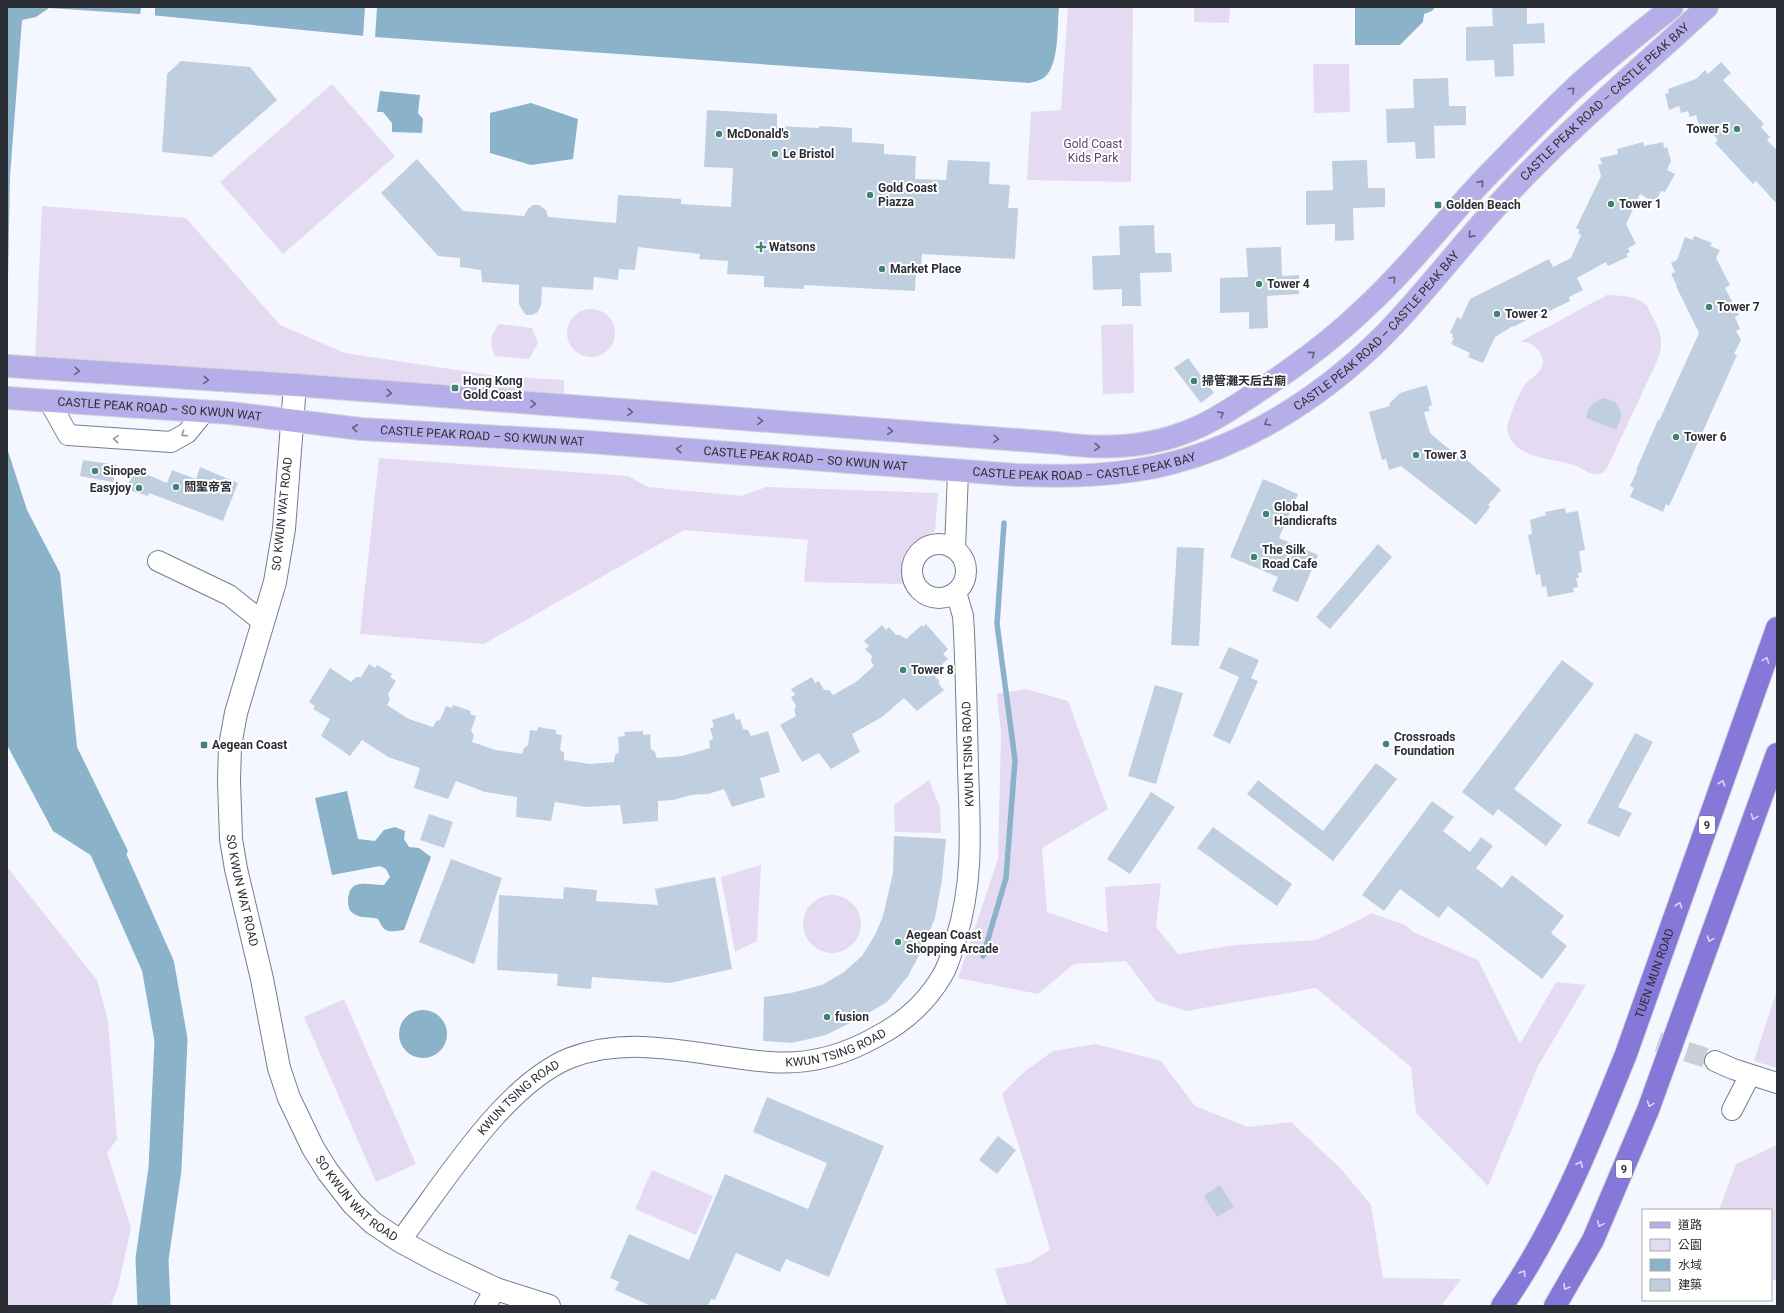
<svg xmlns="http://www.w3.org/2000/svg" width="1784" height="1313" font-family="Roboto,'Noto Sans TC',sans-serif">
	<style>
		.green { fill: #e4daf1 }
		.water { fill: #8ab2c8 }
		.pier { fill: #f4f7ff }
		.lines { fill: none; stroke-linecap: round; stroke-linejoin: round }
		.stream { stroke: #8ab2c8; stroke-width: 5.5 }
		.river { stroke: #8ab2c8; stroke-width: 33 }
		.building { fill: #c0cfdf }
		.street-tunnel { stroke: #cccfd7; stroke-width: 20; stroke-dasharray: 20 10; stroke-linecap: butt }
		.street-casing { stroke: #777d8f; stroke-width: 22 }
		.secondary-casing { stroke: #777d8f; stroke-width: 24 }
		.primary-casing { stroke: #d5d5d7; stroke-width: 24 }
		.highway-casing { stroke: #d5d5d7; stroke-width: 24 }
		.street { stroke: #fff; stroke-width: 20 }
		.secondary { stroke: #fff; stroke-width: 22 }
		.primary { stroke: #b6aee8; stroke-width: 22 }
		.highway { stroke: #8578d8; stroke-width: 22 }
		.oneway { stroke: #63617d }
		.oneway2 { stroke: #95969a }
		.oneway3 { stroke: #dad6f3 }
		.poi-dot { fill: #418375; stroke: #fff; stroke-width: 1.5 }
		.labels { text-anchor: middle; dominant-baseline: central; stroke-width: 4; stroke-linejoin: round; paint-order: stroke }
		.shield { fill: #fff; stroke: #6b6d72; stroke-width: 1 }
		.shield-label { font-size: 11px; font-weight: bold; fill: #2b2e35 }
		.street-label { font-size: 12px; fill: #2b2e35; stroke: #fff }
		.poi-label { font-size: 12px; font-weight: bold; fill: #2b2e35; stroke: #fff; text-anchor: start }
		.park-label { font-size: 12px; fill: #5e4577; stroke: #fff }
	</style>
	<rect width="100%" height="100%" fill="#f4f7ff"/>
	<g class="green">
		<polygon points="1068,7 1133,7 1131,182 1027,180 1031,112 1061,110"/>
		<polygon points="1194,7 1230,7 1229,23 1194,22"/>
		<polygon points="1313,64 1349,64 1350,112 1314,113"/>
		<polygon points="332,84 395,156 283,254 220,182"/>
		<polygon points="42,206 186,218 280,325 345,353 496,376 564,380 564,396 35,362"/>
		<path d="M1607,295C1621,296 1636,295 1647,306C1657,326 1667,338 1657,361L1607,468C1605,471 1602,474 1597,474C1589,475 1581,467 1574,465C1551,458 1512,459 1507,429C1509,416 1516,401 1522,389C1529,376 1552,371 1539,351C1534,344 1528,342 1520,342Z"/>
		<circle cx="591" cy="333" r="24"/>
		<path d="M499,324L532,328L538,343L529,359L495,356C489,343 490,336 499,324Z"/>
		<polygon points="1133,324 1134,393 1103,394 1101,325"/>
		<polygon points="379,458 628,476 648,487 741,496 766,487 938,493 935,531 908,548 902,559 903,584 804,582 808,540 684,530 484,644 360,634"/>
		<polygon points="1026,689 1068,701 1108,809 1042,848 1047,912 1108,933 1105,887 1161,883 1156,927 1178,954 1237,945 1316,940 1359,920 1371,913 1405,925 1413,932 1478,960 1520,1044 1556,982 1586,985 1538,1066 1488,1186 1416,1113 1411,1067 1316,988 1186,1011 1156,1001 1126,961 1074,964 1038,994 958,978 998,859 1001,733 997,694"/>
		<polygon points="929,780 940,808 941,833 895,832 894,805"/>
		<polygon points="761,865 757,941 735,952 721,877"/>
		<polygon points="7,867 97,980 108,1021 117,1139 107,1153 131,1228 118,1287 110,1306 7,1306"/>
		<circle cx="832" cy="924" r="29"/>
		<polygon points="1777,990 1777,1068 1754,1061"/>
		<polygon points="344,999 416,1164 376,1182 304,1017"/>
		<polygon points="1096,1044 1161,1061 1195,1106 1248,1127 1291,1122 1341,1169 1371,1205 1383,1278 1461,1279 1441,1306 1007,1306 995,1269 1030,1262 1050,1250 1031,1184 1002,1094 1025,1071 1053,1051"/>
		<polygon points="1777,1145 1777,1280 1771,1280 1771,1210 1719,1210 1736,1164"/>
		<polygon points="652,1170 713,1196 696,1235 635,1209"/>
	</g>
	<g class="water">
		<path d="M7,7H1059C1057,25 1060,69 1042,79C1038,81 1033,82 1029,83L375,37L140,14L49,8L36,17L22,20L10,176L7,333Z"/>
		<polygon points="1355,7 1435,7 1432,11 1424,14 1423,22 1400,45 1355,45"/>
		<polygon points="380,91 420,95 418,113 423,119 422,133 392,132 392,123 383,112 377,112"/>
		<polygon points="531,103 578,119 573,159 531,165 490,153 490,113"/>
		<polygon points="7,448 27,510 60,573 77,747 128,851 117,872 53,831 7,745"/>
		<path d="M347,791L358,839L375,841L384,830L395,827L405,831L404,839L409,847L419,848L431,857L404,930C389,932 385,934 378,919C370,916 362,919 354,914C349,911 348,906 348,901C349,876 369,886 384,885L390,877L386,869L380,866L332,875L315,798Z"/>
		<circle cx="423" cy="1034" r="24"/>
	</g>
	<g class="pier">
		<polygon points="141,7 155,7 155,18 140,16"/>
		<polygon points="365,7 377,7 375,39 363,37"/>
	</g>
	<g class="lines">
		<polyline class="stream" points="983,956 1006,878 1015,760 997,624 1004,523"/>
		<polyline class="river" points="98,831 158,966 171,1040 165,1169 152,1259 154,1306"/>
	</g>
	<g class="building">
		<polygon points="1492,7 1527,7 1527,24 1544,23 1545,43 1513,44 1514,76 1495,77 1494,60 1466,61 1466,27 1493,26"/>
		<polygon points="181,61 250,67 277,100 212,157 162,152 167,74"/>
		<polygon points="1721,62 1731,73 1723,80 1764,124 1761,127 1770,137 1767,140 1777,150 1777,204 1756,181 1753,184 1715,143 1718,140 1703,123 1699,125 1696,115 1690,117 1688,111 1681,113 1679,106 1669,110 1665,94 1669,93 1668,89 1696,79 1705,70 1708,74"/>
		<polygon points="1448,78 1449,106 1466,106 1466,125 1434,126 1435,158 1416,159 1415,142 1387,143 1386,109 1414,108 1413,79"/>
		<polygon points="707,110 777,114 777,126 819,128 819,126 852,128 852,142 884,144 884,154 916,156 915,179 946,180 948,160 990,162 989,184 1010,185 1008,208 1018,208 1015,259 922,254 921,271 916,271 915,291 804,285 804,289 764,287 764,276 727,274 728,261 699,259 700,254 638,247 635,270 619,269 618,280 594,277 593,290 542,287 541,305 538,312 532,315 526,315 522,310 519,304 519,285 482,282 481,270 460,267 460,258 438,256 381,193 417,159 463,211 524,216 528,209 533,205 539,205 546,210 548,217 616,223 618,195 681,199 681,204 731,207 733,168 704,167"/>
		<polygon points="1643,142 1644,146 1663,142 1664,148 1667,147 1671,161 1667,170 1675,174 1665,192 1661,191 1655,203 1640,194 1626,224 1636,244 1628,248 1630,252 1626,254 1628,257 1608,266 1606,262 1577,278 1583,290 1569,297 1570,301 1539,316 1538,314 1513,327 1513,326 1495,337 1483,363 1468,357 1470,353 1451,344 1454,338 1452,337 1453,334 1450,333 1457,317 1461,319 1470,299 1549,259 1553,267 1571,258 1581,235 1578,233 1580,230 1576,228 1601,176 1598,165 1602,164 1600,158 1618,154 1617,149"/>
		<polygon points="1367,160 1368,188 1385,188 1385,207 1353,208 1354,240 1335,241 1335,224 1306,225 1306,191 1333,190 1332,161"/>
		<polygon points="1154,225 1155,253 1171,253 1172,272 1140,273 1141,306 1122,306 1122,289 1093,290 1092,256 1120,255 1119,226"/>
		<polygon points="1694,236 1712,243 1710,246 1720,250 1716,258 1730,285 1725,288 1739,315 1735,317 1740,329 1736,331 1741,340 1734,354 1737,355 1683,476 1669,506 1666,504 1663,512 1630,497 1634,488 1630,486 1637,471 1636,470 1658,420 1659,421 1699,333 1676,286 1677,286 1671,274 1675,272 1671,263 1677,260 1685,237 1693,240"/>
		<polygon points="1281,247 1282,276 1299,275 1299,294 1267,296 1268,328 1249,329 1249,312 1220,313 1220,278 1248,277 1246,248"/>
		<polygon points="1188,358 1214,393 1201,403 1174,368"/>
		<polygon points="1427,385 1432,405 1428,407 1430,411 1424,412 1430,433 1464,462 1466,459 1501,490 1488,505 1490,507 1476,525 1401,466 1389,470 1386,459 1382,460 1369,412 1390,406 1389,404 1400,393"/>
		<polygon points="1604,398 1615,402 1621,411 1621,417 1616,430 1586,418 1588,410 1593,403"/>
		<polygon points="83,460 117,465 113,482 80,476"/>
		<polygon points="200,467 238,483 223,521 149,493 148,496 126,489 131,478 141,472 167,483 172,470 196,479"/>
		<polygon points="1263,479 1298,494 1279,538 1318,555 1298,602 1272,591 1278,577 1230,557"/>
		<polygon points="1565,508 1566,513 1578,511 1585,550 1579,551 1582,572 1578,573 1579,578 1576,578 1578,587 1573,588 1574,592 1548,597 1546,586 1542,587 1540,574 1536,575 1528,535 1532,534 1530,520 1546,515 1545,512"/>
		<polygon points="1378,544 1392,557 1330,629 1316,617"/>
		<polygon points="1177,547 1204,548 1199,646 1171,645"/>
		<polygon points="926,624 948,649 943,654 948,659 932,673 940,682 938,683 944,690 917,711 904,698 882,717 852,734 860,752 831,769 819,753 802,762 780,725 796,716 794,710 796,706 791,697 795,695 791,689 812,677 815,683 819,681 824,690 829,690 833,695 856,682 874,666 871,661 872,656 865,649 869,646 864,641 882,625 886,630 889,627 896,635 900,635 906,639 922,625 923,627"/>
		<polygon points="1229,647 1259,660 1251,678 1258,681 1230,744 1213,736 1239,677 1219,668"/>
		<polygon points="1562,660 1594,684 1514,789 1562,825 1546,846 1498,809 1493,816 1462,792"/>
		<polygon points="369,664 375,668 377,665 392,674 390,677 396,681 388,694 390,699 387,705 409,719 433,727 436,721 440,720 446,706 452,708 453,705 471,711 470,714 476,716 471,731 474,735 472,742 496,750 522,754 524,748 528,745 530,730 537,731 538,727 556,730 556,734 562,735 560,750 564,753 564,760 590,764 614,762 615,755 619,752 618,737 625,736 624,732 643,731 643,735 650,734 651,749 655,752 657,758 682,756 710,748 709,742 713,738 710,728 714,727 712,720 734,713 736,720 740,719 743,729 748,730 751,736 768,731 780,772 760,778 765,797 732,807 724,789 708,794 691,795 673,800 658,801 658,821 623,824 620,805 586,807 555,802 551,821 516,817 517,797 485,792 456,781 448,799 414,788 420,768 388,757 362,740 350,756 321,736 330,719 313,709 315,706 309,702 330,668 351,682 356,677 361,677"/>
		<polygon points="1155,685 1183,693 1156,784 1128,776"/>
		<polygon points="1635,733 1653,742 1618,807 1632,813 1619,837 1587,823"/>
		<polygon points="1376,763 1397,779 1333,861 1247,794 1258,780 1323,831"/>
		<polygon points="1151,792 1175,807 1130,874 1107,859"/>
		<polygon points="1432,801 1454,817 1443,831 1470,852 1481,837 1493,846 1476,868 1502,888 1512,875 1564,916 1551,933 1567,946 1542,979 1448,906 1439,918 1400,889 1384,911 1362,895"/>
		<polygon points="429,814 453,822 444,848 420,840"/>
		<polygon points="1213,827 1292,884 1277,906 1197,848"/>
		<polygon points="894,836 946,839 942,880 935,918 923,948 908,976 887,1002 862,1017 826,1035 792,1043 763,1041 764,997 791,993 822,985 844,972 862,956 875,935 883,916 893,873"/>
		<polygon points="451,859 502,878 474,964 419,942"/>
		<polygon points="715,877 732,969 670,983 592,977 591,989 557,986 558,974 497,970 499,895 563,899 564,887 597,890 596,901 658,905 655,889"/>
		<polygon points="767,1097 884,1146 829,1277 786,1259 780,1272 736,1253 715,1300 711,1299 708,1306 651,1306 615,1290 619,1282 610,1278 629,1234 689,1260 725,1174 808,1209 827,1163 753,1132"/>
		<polygon points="998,1136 1016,1150 997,1174 979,1160"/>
		<polygon points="1220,1185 1234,1207 1217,1217 1204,1196"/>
	</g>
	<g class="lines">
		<polyline class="street-tunnel" points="1658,1042 1715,1061"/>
		<g class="street-casing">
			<g id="street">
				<polyline points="49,401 68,435 171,442 187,433 205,411"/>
				<circle cx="939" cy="571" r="27"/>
				<polyline points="955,549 958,472"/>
				<polyline points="158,561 229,595 263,622"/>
				<polyline points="1715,1061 1733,1069 1777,1083"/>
				<polyline points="1732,1110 1750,1075"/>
				<path id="s1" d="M400,1241C443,1185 503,1085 570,1058C635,1033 703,1057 770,1062C807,1065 844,1055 876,1037C903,1023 926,1003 942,976C949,965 952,951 956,939C974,881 970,828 968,768C967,723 966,677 964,632L963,616L956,592"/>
				<polyline points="485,1306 496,1289"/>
			</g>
		</g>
		<g class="secondary-casing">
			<g id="secondary">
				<path id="s2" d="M295,385L284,529L275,582L236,713L230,746L229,781L231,839L236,869L262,979L279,1068L289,1098L313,1148L328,1172L353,1204L373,1223L400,1241L437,1261L496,1289L549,1306"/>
			</g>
		</g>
		<g class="primary-casing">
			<g id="primary">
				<path d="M7,366L295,385L1058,443C1104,450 1153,447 1196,428C1219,418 1240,403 1260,390C1298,365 1333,339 1365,308C1410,267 1447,217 1490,173C1519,143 1548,113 1579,84C1609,57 1641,32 1672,7"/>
				<path id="s3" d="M7,398L230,413L361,429L589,442L1017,475C1069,477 1122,476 1172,463C1254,442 1331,390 1389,330C1430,287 1466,239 1507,195C1569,128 1640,69 1707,7"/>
			</g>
		</g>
		<g class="highway-casing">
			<g id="highway">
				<path id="s4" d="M1502,1306C1556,1229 1591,1141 1626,1054L1777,628"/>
				<polyline points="1555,1306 1593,1240 1648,1110 1777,754"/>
			</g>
		</g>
		<use href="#street" class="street"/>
		<use href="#secondary" class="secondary"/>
		<use href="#primary" class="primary"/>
		<use href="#highway" class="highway"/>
	</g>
	<defs><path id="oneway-chevron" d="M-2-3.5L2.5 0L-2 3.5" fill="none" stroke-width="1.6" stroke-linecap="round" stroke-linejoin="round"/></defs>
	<g class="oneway">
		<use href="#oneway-chevron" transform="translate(1572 90) rotate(-43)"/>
		<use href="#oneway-chevron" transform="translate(1481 183) rotate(-49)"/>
		<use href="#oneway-chevron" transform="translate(1471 235) rotate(132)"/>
		<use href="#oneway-chevron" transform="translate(1393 279) rotate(-47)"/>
		<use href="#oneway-chevron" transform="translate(1312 354) rotate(-36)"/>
		<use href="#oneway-chevron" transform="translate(77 371) rotate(4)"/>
		<use href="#oneway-chevron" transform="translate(206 380) rotate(4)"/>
		<use href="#oneway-chevron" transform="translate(389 393) rotate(5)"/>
		<use href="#oneway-chevron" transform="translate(533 404) rotate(4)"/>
		<use href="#oneway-chevron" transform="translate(630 412) rotate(4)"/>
		<use href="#oneway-chevron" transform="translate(1221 414) rotate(-30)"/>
		<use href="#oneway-chevron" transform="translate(760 421) rotate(4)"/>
		<use href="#oneway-chevron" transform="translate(1267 423) rotate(150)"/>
		<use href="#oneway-chevron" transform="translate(355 428) rotate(-174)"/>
		<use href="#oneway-chevron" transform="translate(890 431) rotate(4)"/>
		<use href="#oneway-chevron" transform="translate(996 439) rotate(4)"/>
		<use href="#oneway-chevron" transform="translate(1097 447) rotate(2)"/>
		<use href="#oneway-chevron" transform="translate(679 449) rotate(-176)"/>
	</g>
	<g class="oneway2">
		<use href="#oneway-chevron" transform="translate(184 434) rotate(146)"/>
		<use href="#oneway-chevron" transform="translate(116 439) rotate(-176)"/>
	</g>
	<g class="oneway3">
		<use href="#oneway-chevron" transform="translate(1766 660) rotate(-70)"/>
		<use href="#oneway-chevron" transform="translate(1722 783) rotate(-71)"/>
		<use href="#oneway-chevron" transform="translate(1754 817) rotate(110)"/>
		<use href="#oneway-chevron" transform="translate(1679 905) rotate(-71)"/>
		<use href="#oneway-chevron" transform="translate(1710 939) rotate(110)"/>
		<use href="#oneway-chevron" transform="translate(1650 1104) rotate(110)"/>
		<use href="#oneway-chevron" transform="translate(1580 1164) rotate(-65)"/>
		<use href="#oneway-chevron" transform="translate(1600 1224) rotate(114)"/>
		<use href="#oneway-chevron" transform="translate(1523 1273) rotate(-58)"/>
		<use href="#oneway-chevron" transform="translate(1566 1287) rotate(120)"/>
	</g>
	<g class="poi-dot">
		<circle cx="1737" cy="129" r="4"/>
		<circle cx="719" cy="134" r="4"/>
		<circle cx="775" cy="154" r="4"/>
		<circle cx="870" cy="195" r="4"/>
		<circle cx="1611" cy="204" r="4"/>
		<rect x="1434" y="201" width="8" height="8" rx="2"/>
		<path d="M759 241h4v4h4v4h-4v4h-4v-4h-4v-4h4z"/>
		<circle cx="882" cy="269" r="4"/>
		<circle cx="1259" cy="284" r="4"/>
		<circle cx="1709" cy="307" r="4"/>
		<circle cx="1497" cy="314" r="4"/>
		<circle cx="1194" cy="381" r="4"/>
		<rect x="451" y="384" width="8" height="8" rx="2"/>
		<circle cx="1676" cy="437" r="4"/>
		<circle cx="1416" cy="455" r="4"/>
		<circle cx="95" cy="471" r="4"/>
		<circle cx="176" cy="487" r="4"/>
		<circle cx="139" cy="488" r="4"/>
		<circle cx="1266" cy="514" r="4"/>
		<circle cx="1254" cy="557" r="4"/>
		<circle cx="903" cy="670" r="4"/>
		<circle cx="1386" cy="744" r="4"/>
		<rect x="200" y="741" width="8" height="8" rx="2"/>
		<circle cx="898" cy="942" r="4"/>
		<circle cx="827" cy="1017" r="4"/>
	</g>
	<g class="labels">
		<g class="shield">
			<rect x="1699" y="816" width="16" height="18" rx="3"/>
			<rect x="1616" y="1160" width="16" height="18" rx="3"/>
		</g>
		<g class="shield-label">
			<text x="1707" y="825">9</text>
			<text x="1624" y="1169">9</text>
		</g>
		<g class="street-label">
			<text stroke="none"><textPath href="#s3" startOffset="1741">CASTLE PEAK ROAD – CASTLE PEAK BAY</textPath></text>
			<text stroke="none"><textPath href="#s3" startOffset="1417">CASTLE PEAK ROAD – CASTLE PEAK BAY</textPath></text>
			<text stroke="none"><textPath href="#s3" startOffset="153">CASTLE PEAK ROAD – SO KWUN WAT</textPath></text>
			<text stroke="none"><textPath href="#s3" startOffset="477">CASTLE PEAK ROAD – SO KWUN WAT</textPath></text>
			<text stroke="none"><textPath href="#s3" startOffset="801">CASTLE PEAK ROAD – SO KWUN WAT</textPath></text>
			<text stroke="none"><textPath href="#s3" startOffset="1081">CASTLE PEAK ROAD – CASTLE PEAK BAY</textPath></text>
			<text transform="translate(282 514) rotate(-84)">SO KWUN WAT ROAD</text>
			<text transform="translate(968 754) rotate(-92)">KWUN TSING ROAD</text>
			<text stroke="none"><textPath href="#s2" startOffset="514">SO KWUN WAT ROAD</textPath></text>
			<text stroke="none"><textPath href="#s4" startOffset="367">TUEN MUN ROAD</textPath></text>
			<text stroke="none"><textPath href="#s1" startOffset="523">KWUN TSING ROAD</textPath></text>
			<text stroke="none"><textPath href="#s1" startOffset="187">KWUN TSING ROAD</textPath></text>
			<text stroke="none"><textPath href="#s2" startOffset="850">SO KWUN WAT ROAD</textPath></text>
		</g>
		<g class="poi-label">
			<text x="1729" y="129" text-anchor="end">Tower 5</text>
			<text x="727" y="134">McDonald's</text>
			<text x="783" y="154">Le Bristol</text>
			<text x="878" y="188">Gold Coast<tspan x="878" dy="14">Piazza</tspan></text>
			<text x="1619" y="204">Tower 1</text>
			<text x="1446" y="205">Golden Beach</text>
			<text x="769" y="247">Watsons</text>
			<text x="890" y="269">Market Place</text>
			<text x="1267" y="284">Tower 4</text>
			<text x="1717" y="307">Tower 7</text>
			<text x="1505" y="314">Tower 2</text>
			<text x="463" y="381">Hong Kong<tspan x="463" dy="14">Gold Coast</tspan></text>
			<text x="1202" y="381">掃管灘天后古廟</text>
			<text x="1684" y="437">Tower 6</text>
			<text x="1424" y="455">Tower 3</text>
			<text x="103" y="471">Sinopec</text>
			<text x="184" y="487">關聖帝宮</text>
			<text x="131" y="488" text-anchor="end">Easyjoy</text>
			<text x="1274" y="507">Global<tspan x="1274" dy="14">Handicrafts</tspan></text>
			<text x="1262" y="550">The Silk<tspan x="1262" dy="14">Road Cafe</tspan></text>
			<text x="911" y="670">Tower 8</text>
			<text x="1394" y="737">Crossroads<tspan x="1394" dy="14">Foundation</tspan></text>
			<text x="212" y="745">Aegean Coast</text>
			<text x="906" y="935">Aegean Coast<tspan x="906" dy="14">Shopping Arcade</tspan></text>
			<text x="835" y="1017">fusion</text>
		</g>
		<g class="park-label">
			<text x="1093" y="144">Gold Coast<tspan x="1093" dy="14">Kids Park</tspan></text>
		</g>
	</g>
	<rect width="1784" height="1313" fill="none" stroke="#2b2e35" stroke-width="16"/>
	<rect x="1642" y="1209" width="130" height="92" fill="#ffffff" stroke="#aaabae"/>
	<rect x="1650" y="1222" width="20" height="6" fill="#b6aee8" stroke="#aaabae"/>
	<text x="1678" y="1229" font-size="12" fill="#2b2e35">道路</text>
	<rect x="1650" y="1239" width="20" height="12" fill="#e4daf1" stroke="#aaabae"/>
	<text x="1678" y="1249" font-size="12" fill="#2b2e35">公園</text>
	<rect x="1650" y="1259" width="20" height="12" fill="#8ab2c8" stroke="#aaabae"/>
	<text x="1678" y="1269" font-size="12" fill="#2b2e35">水域</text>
	<rect x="1650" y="1279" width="20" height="12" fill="#c0cfdf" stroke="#aaabae"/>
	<text x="1678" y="1289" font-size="12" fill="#2b2e35">建築</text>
</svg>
